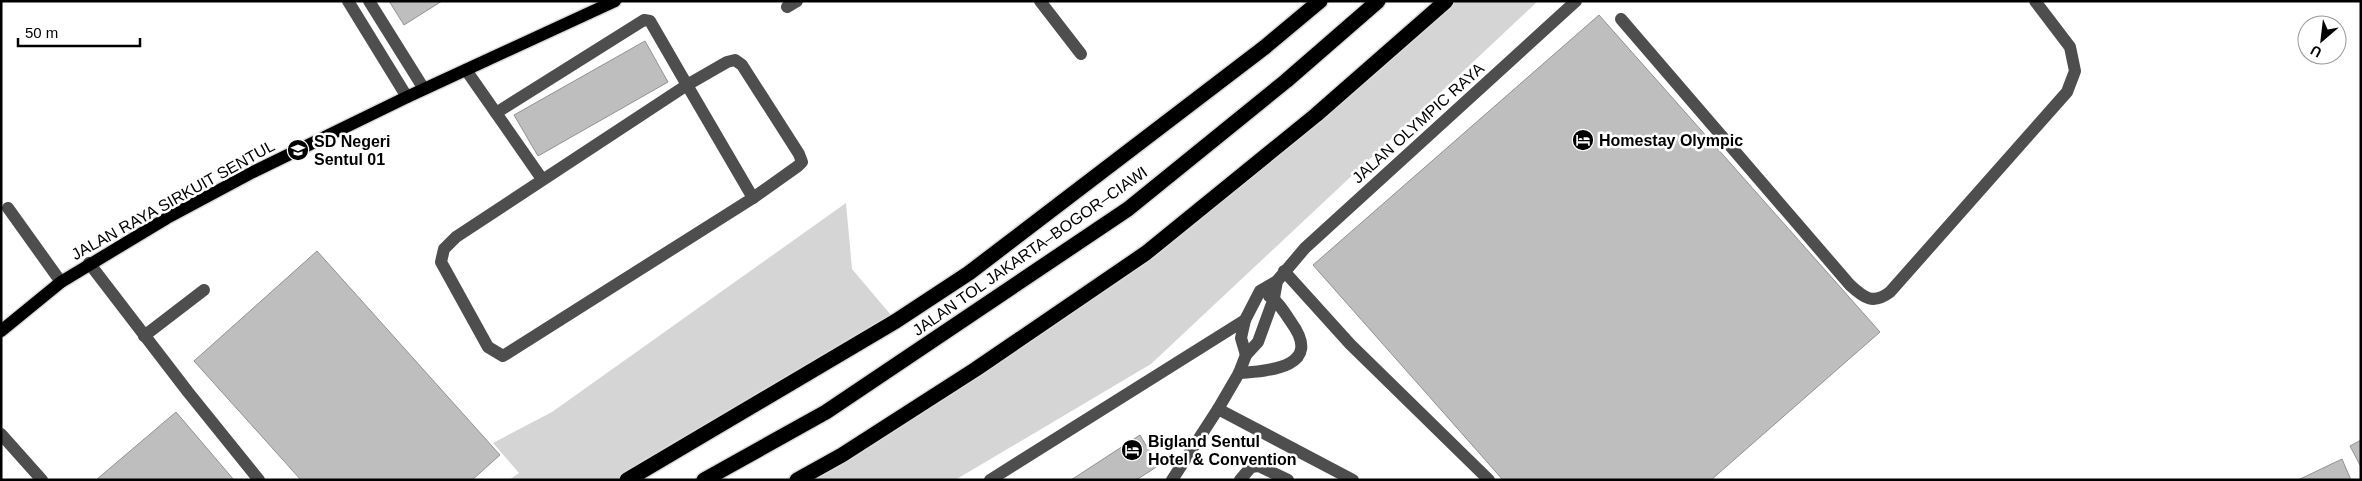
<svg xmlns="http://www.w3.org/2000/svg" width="2362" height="481" font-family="Arial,sans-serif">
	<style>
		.green { fill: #d5d5d5 }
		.building { fill: #bebebe; stroke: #929292 }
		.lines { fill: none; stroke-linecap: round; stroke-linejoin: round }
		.major-casing { stroke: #dbdbdb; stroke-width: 15 }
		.highway-casing { stroke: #dbdbdb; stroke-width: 18 }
		.minor { stroke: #4e4e4e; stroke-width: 12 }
		.major { stroke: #000; stroke-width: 12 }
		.highway { stroke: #000; stroke-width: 15 }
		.labels { text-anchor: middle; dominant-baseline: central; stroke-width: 5; stroke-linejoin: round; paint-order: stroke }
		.street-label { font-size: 16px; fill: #000; stroke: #fff }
		.poi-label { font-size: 16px; font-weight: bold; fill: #000; stroke: #fff; text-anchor: start }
	</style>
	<rect width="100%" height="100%" fill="#fff"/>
	<g class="green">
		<polygon points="1446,1 1538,1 1151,364 955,480 797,480 1146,253"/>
		<polygon points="846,203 852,269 896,321 627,480 509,480 519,473 493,443 552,412"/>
	</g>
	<g class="building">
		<polygon points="389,1 442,1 404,25"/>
		<polygon points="1599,15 1880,332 1711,480 1503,480 1313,265"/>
		<polygon points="645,41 668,82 538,156 514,115"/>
		<polygon points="317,251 500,455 472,480 301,480 194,361"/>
		<polygon points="176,412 234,480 96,480"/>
		<polygon points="1140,435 1158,466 1136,480 1071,480"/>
		<polygon points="2361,440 2361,467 2350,446"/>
		<polygon points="2342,459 2351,480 2298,480"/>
	</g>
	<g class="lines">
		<g class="major-casing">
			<polyline id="major" points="1,331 61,282 167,218 253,172 407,97 615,1"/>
		</g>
		<g class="highway-casing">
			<g id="highway">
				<polyline points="627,480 896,321 969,273 1265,47 1320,1"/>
				<polyline points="704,480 826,412 1128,209 1286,81 1378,1"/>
				<polyline points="797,480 842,455 976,369 1146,253 1316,115 1446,1"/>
			</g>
		</g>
		<g class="minor">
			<polyline points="348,1 407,97"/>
			<polyline points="369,1 424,89"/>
			<polyline points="1040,1 1081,54"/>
			<polyline points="787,7 797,1"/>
			<path d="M1621,19L1850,285C1864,298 1873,305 1890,292L2067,92L2075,71L2070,47L2035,1"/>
			<polyline points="466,70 542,179"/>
			<polygon points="687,85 753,198 503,356 488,347 441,262 444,249 456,237"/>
			<polyline points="496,113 644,20 650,21 687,85 727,62 735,60 742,65 799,154 802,162 798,166 753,198"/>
			<polyline points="8,208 61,282"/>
			<polyline points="89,263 188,392 259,480"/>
			<polyline points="1284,271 1350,344 1489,480"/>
			<polyline points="144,336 204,290"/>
			<polyline points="1246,355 1241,338 1245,320 1260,291 1277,281 1305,248 1576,1"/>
			<path d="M1239,373C1270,371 1324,367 1291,322C1285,313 1278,301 1269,296"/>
			<polyline points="1218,409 1353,480"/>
			<polyline points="1,434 42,480"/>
			<polyline points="990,480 1245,320"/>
			<polyline points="1172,480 1218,409 1239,373 1246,355 1258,342 1274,298 1277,281"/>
			<polyline points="1240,480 1251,467 1259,466 1288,480"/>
		</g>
		<use href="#major" class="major"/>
		<use href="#highway" class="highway"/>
	</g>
	<defs>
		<g id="hotel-disc" transform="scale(1.125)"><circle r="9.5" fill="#000" stroke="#fff"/><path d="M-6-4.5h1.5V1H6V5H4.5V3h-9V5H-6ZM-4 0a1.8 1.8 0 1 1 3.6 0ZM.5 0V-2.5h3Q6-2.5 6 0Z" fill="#fff"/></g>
		<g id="school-disc" transform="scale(1.125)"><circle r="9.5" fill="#000" stroke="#fff"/><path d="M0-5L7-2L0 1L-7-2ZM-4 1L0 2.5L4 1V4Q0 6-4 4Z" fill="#fff"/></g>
	</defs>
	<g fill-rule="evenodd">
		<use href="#hotel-disc" x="1583" y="140"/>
		<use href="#school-disc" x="298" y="150"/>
		<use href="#hotel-disc" x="1132" y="450"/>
	</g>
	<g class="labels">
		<g class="street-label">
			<text transform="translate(1418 123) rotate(-42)">JALAN OLYMPIC RAYA</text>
			<text transform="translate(173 200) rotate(-29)">JALAN RAYA SIRKUIT SENTUL</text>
			<text transform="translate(1030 251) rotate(-35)">JALAN TOL JAKARTA–BOGOR–CIAWI</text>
		</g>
		<g class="poi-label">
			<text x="1599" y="140">Homestay Olympic</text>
			<text x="314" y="141">SD Negeri<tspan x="314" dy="18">Sentul 01</tspan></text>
			<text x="1148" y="441">Bigland Sentul<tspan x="1148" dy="18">Hotel &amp; Convention</tspan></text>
		</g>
	</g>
	<rect width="2362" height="481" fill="none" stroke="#000000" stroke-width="5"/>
	<g transform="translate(2322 40) rotate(208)"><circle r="24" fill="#ffffff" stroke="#999999"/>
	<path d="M0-4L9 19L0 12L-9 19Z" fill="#000000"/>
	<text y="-8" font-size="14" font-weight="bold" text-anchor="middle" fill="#000000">U</text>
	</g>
	<path d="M18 38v8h122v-8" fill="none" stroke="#000000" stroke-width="2.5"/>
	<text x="25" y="38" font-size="15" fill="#000000" stroke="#ffffff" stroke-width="4" paint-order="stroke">50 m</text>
</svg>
